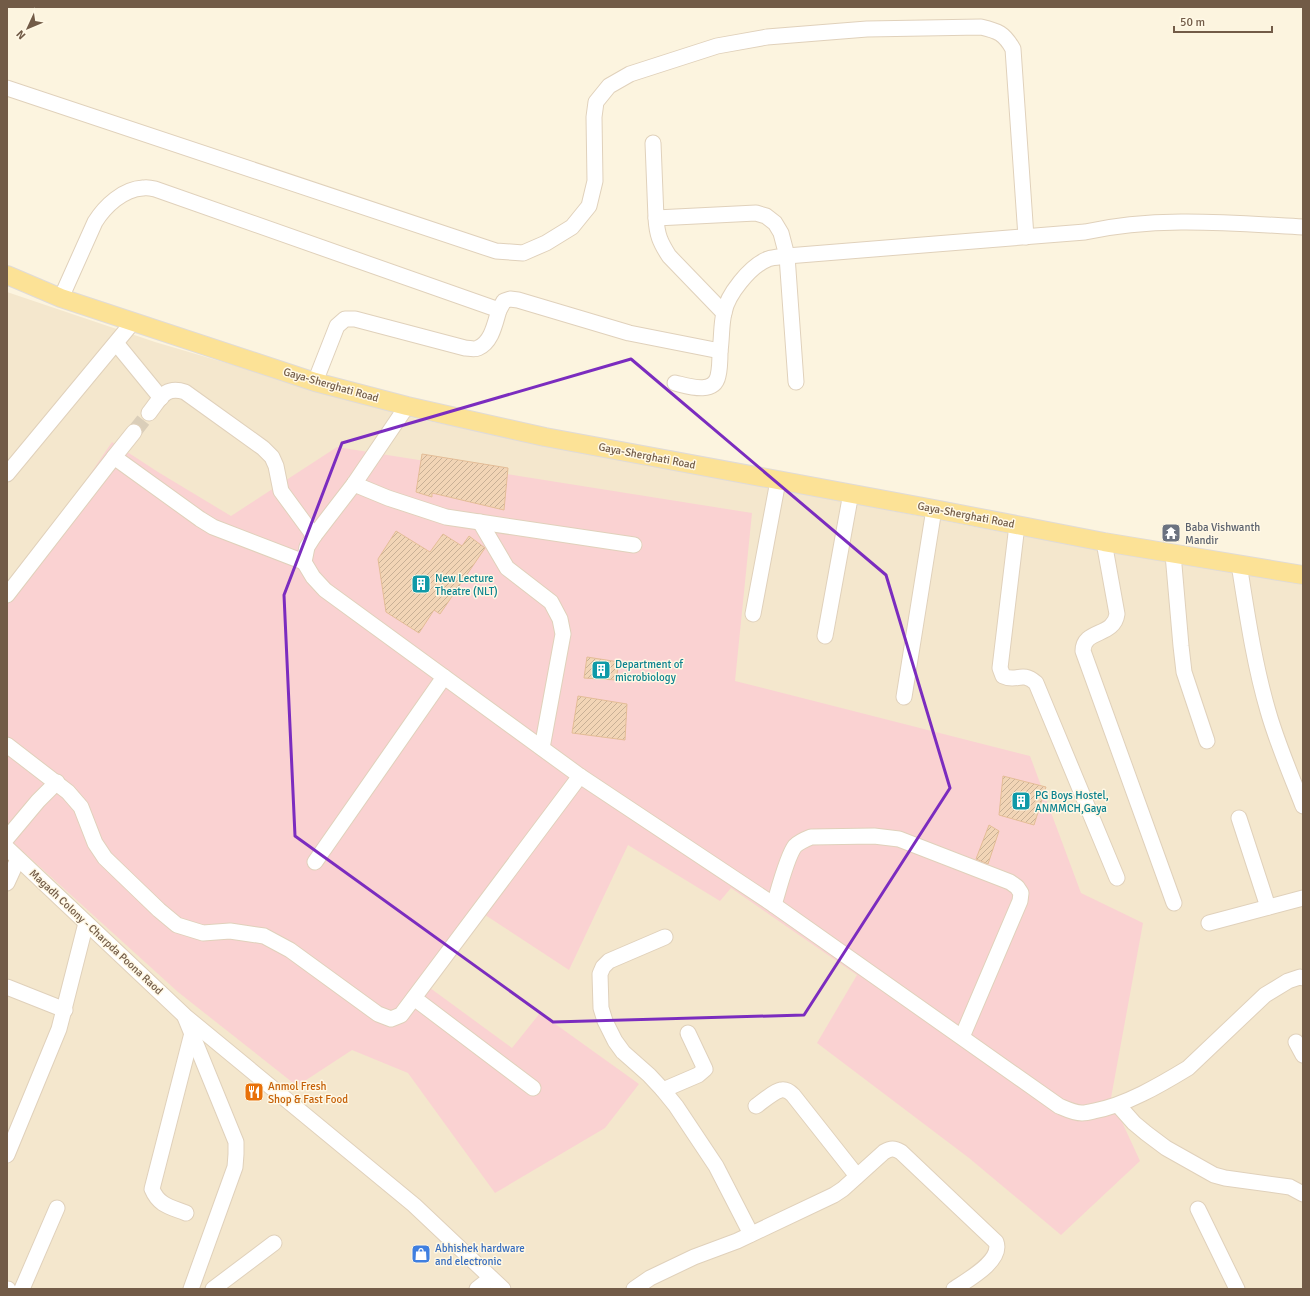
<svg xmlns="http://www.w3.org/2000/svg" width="1310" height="1296" font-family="Signika,sans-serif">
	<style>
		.residential { fill: #f4e7cd }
		.medical { fill: #fad2d2 }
		.building { fill: url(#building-hatch); stroke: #e4bd97 }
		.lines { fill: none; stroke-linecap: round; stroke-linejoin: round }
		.minor-tunnel { stroke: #daceb9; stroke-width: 15; stroke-dasharray: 15 8; stroke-linecap: butt }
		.minor-casing { stroke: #e0d1bb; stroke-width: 17 }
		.major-casing { stroke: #e0dbd7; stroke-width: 20 }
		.minor { stroke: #fff; stroke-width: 15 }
		.major { stroke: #fce296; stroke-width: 18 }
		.marked { fill: none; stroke: #7b2cbf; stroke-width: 3; stroke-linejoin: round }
		.labels { text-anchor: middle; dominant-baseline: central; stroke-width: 3; stroke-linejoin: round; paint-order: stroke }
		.street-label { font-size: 11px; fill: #725b47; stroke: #fff8e5 }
		.worship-label { font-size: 11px; fill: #5b616d; stroke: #fff8e5; text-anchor: start }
		.culture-label { font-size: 11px; fill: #0d838f; stroke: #fff8e5; text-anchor: start }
		.food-label { font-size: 11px; fill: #c56008; stroke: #fff8e5; text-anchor: start }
		.shop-label { font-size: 11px; fill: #366cbe; stroke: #fff8e5; text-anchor: start }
	</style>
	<defs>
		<pattern id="building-hatch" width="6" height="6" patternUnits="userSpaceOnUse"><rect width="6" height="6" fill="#f2d5b6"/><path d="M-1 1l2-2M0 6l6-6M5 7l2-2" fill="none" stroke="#c8b096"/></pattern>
	</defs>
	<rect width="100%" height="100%" fill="#fcf4df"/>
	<polygon class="residential" points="7,292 155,342 417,419 1006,533 1303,584 1303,1289 7,1289"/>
	<polygon class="medical" points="112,442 158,472 231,516 337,447 752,513 735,681 1030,756 1081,893 1143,923 1111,1098 1140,1161 1061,1235 969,1158 817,1043 857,975 731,888 720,901 628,845 569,970 479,911 426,985 512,1048 540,1013 639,1084 605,1128 495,1193 408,1073 352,1050 297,1086 178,992 7,837 7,592 46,539"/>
	<g class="building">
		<polygon points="422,454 508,468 504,510 432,493 432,497 416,492"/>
		<polygon points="396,531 430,552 443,534 462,546 469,536 485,548 440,614 434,610 419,633 386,612 378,559"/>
		<polygon points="587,657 619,662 616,680 584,678"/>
		<polygon points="578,696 627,704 625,740 572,733"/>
		<polygon points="1003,776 1046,787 1034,825 999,815"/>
		<polygon points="989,825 999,831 988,864 976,859"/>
	</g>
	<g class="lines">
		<polyline class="minor-tunnel" points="134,432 149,413"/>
		<g class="minor-casing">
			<g id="minor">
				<path d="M7,88L496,251L523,253L546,243L572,227L589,206L595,181L594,117L596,102L609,86L630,74L717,46L767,37L867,29L981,27C998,31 1004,33 1013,49L1026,237"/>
				<polyline points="653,143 656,218 756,213 766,216 775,223 781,233 787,256 796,382"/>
				<path d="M656,218C657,235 660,242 669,256L724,313"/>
				<path d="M61,298L95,222C105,206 123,189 143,188C147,187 151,188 155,189L499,310L504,301L510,299L518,300L629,333L720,351C722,338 721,325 724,313C727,295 750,266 768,259C774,257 781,257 787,256L1085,232C1157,216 1230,223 1303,227"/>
				<polyline points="116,343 161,398"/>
				<path d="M315,382L337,326L345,319H355L465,348C469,348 474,350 478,348C492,342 495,323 499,310"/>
				<path d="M675,383C688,386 714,395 718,376C720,368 720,359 720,351"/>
				<path d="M407,406L354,484L314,536L307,547L304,562L313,577L325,590L580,776L774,905L1059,1106C1066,1109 1074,1113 1082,1113C1086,1113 1090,1112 1094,1111C1126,1105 1160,1085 1188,1068L1265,995L1288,981L1300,977L1303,978"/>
				<path d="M149,413C160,399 165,385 185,392L263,448L272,457L276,466L281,491L314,536"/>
				<polyline points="114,457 134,432"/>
				<polyline points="7,474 133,322"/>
				<polyline points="354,484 388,498 446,517 634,545"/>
				<polyline points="480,522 507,568 551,602 560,619 563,634 542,748"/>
				<path d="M1017,525L1000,668L1003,676C1017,683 1021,670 1036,683L1117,878"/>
				<path d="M1104,542L1117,614C1114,637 1083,629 1083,651L1174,903"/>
				<polyline points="1173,554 1181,646 1184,672 1207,741"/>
				<path d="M1239,564C1247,614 1254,663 1268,711C1277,743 1291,775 1303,806"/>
				<polyline points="7,595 114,457 200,519 213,527 304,562"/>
				<polyline points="753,614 778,481"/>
				<polyline points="825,636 851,493"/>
				<polyline points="904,697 934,509"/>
				<polyline points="7,745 68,792 81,807 95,843 105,858 159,910 177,925 203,933 230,931 264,936 290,950 378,1014 391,1019 401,1015 580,776"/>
				<polyline points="1239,818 1268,907"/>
				<polyline points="7,838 38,801 57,782"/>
				<polyline points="7,848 185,1016 414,1205 503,1289"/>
				<polyline points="315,862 444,677"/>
				<polyline points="7,883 18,859"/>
				<path d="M774,905C778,892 787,856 795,846C799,842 806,839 811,837L874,836L899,839L1010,882L1017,887L1021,893L1020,901L962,1037"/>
				<polyline points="1209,923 1303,898"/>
				<polyline points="665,937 609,961 603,967 600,974 601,1008 605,1021 615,1041 623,1052 649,1075 663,1090 676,1106 716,1166 751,1234"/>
				<polyline points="7,987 65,1010"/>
				<polyline points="414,998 533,1088"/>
				<polyline points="185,1017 236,1142 236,1154 235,1167 191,1289"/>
				<polyline points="1296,1042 1303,1055"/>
				<polyline points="663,1090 698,1075 705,1069 688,1033"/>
				<polyline points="1118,1105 1134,1123 1146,1133 1166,1148 1214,1175 1225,1178 1290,1187 1303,1194"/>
				<path d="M756,1106C762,1102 774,1091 781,1090C786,1089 790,1092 793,1095L857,1176"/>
				<polyline points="7,1155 59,1029 86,923"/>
				<polyline points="1198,1209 1237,1289"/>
				<path d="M186,1213C171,1207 159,1206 152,1189L192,1033"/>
				<polyline points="7,1289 8,1289"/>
				<polyline points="22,1289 57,1208"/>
				<polyline points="213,1289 274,1243"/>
				<polyline points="477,1289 491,1278"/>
				<path d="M634,1289L650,1278L694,1257L737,1241L834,1195L843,1189L884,1152C891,1148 894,1148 901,1152L996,1242C1003,1261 967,1280 954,1289"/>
			</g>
		</g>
		<g class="major-casing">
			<polyline id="major" points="7,275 61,298 315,382 407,406 545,437 934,509 1104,542 1303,575"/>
		</g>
		<use href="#minor" class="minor"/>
		<use href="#major" class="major"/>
	</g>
	<path class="marked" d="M631,359L886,575L950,788L804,1015L553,1022L295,836L284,595L342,443Z"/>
	<defs>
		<g id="temple-square" transform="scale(1)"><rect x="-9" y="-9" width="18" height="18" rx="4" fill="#6b7280" stroke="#fff8e5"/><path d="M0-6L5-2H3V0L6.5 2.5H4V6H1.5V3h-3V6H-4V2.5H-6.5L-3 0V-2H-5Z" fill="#fff"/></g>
		<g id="building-square" transform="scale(1)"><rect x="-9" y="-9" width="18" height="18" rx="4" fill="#0f9aa8" stroke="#fff8e5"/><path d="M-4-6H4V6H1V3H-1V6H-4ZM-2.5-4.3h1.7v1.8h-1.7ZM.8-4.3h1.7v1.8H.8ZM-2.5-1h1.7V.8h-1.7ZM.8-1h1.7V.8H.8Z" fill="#fff"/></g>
		<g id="restaurant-square" transform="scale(1)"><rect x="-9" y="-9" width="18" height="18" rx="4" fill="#e8710a" stroke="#fff8e5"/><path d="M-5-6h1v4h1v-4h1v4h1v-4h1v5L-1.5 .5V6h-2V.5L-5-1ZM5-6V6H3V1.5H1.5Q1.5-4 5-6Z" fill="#fff"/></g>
		<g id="shop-square" transform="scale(1)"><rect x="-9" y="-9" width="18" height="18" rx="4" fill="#3f7fe0" stroke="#fff8e5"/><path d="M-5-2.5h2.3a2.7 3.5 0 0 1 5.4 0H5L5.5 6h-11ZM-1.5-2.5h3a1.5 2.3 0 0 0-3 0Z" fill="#fff"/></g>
	</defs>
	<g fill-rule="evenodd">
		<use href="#temple-square" x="1171" y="533"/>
		<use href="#building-square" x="421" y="584"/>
		<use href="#building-square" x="601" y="670"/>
		<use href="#building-square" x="1021" y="801"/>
		<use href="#restaurant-square" x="254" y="1092"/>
		<use href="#shop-square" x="421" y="1254"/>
	</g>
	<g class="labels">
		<g class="street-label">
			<text transform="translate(331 385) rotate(16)">Gaya-Sherghati Road</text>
			<text transform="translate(647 456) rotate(11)">Gaya-Sherghati Road</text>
			<text transform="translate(966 515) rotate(11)">Gaya-Sherghati Road</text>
			<text transform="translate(96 932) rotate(43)">Magadh Colony - Charpda Poona Raod</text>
		</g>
		<g class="worship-label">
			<text x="1185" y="527">Baba Vishwanth<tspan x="1185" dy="13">Mandir</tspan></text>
		</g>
		<g class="culture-label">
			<text x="435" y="578">New Lecture<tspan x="435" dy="13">Theatre (NLT)</tspan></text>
			<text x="615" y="664">Department of<tspan x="615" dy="13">microbiology</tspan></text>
			<text x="1035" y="795">PG Boys Hostel,<tspan x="1035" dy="13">ANMMCH,Gaya</tspan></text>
		</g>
		<g class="food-label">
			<text x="268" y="1086">Anmol Fresh<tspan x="268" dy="13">Shop &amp; Fast Food</tspan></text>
		</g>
		<g class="shop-label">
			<text x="435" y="1248">Abhishek hardware<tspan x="435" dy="13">and electronic</tspan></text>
		</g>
	</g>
	<rect width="1310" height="1296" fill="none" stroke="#725b47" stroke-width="16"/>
	<g transform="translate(28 28) rotate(226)" stroke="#fff8e5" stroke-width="3" paint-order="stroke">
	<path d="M0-3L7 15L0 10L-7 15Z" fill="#725b47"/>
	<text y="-6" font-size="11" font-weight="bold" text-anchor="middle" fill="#725b47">N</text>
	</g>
	<path d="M1174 26v6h98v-6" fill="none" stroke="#725b47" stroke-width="2"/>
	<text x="1180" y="26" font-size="12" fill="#725b47" stroke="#fff8e5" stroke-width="3" paint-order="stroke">50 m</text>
</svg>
